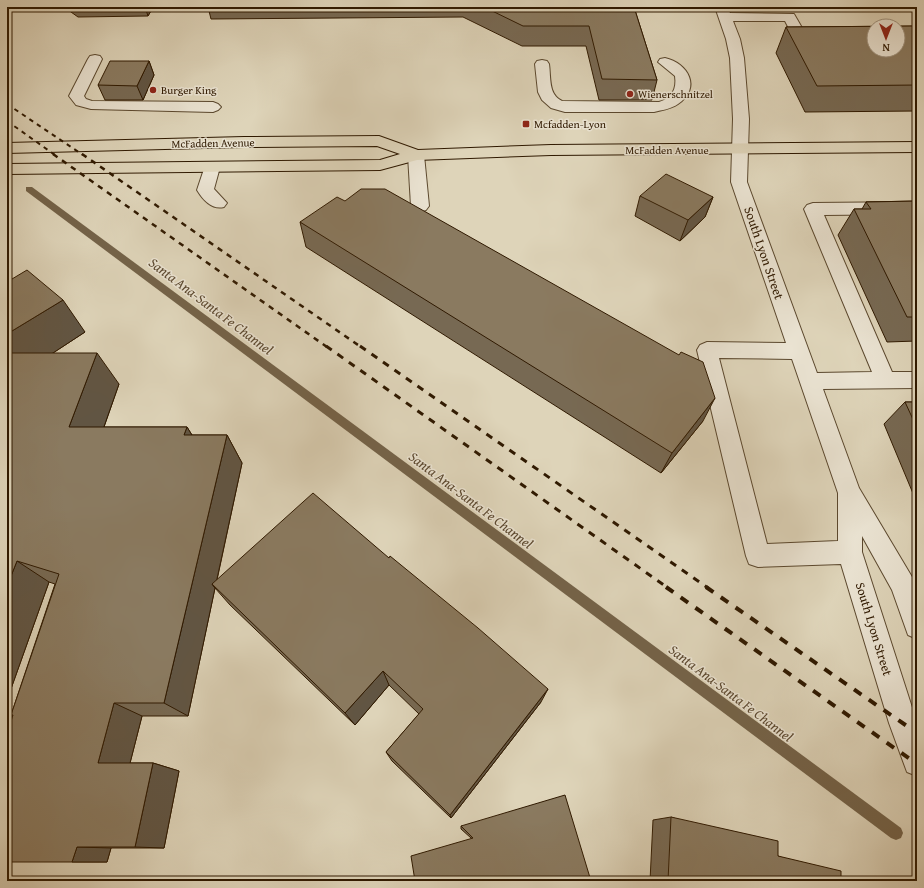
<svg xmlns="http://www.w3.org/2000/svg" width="924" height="888" font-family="'Gentium Book Plus',serif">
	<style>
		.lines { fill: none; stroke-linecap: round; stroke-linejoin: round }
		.stream { fill: #746349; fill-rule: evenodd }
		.minor-casing { stroke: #5b482e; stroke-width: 2 }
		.major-casing { stroke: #2f1900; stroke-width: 2 }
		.minor { fill: #eae3d2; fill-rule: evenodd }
		.major { fill: #ded4b9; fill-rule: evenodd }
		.rail-far3 { stroke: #2f1900; stroke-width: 2; stroke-dasharray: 4.5 4.5; stroke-linecap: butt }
		.rail-far2 { stroke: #2f1900; stroke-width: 2.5; stroke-dasharray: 5.5 5.5; stroke-linecap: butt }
		.rail-far1 { stroke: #2f1900; stroke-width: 3; stroke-dasharray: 7 7; stroke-linecap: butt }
		.rail { stroke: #2f1900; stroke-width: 4; stroke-dasharray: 9 9; stroke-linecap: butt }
		.wall { fill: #776953; stroke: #2f1900 }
		.shaded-wall { fill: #615543; stroke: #2f1900 }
		.building { fill: #8a7a60; stroke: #2f1900; fill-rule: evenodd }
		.poi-dot { fill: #8f2418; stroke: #eae3d2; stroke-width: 1.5 }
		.labels { text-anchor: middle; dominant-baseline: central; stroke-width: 3; stroke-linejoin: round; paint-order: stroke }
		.far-poi-label { font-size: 11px; fill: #2f1900; stroke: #eae3d2; text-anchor: start }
		.far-street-label { font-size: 11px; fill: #2f1900; stroke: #eae3d2 }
		.street-label { font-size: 13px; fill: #2f1900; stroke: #eae3d2 }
		.water-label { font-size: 14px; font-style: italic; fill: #5d4a31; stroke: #eae3d2 }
	</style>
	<rect width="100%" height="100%" fill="#ded4b9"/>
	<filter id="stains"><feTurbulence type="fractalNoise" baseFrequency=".005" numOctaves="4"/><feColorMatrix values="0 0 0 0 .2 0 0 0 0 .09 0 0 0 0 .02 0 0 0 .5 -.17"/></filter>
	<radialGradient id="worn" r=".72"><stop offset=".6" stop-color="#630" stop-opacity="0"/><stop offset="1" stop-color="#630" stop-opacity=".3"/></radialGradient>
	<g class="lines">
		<polygon class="stream" points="26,187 32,187 901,828 903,833 901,838 896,840 891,838 26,191"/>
		<g class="minor-casing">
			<g id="minor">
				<path d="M715,7H727L730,13L794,14L805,33L874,34V42L800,41L795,40L785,21H733L740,39L744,58L749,119L747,182L817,373L872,372L804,209L807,205L813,203L917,202V214L824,215L892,372H917V388L823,389L859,488L912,577L917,589V639L908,635L892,590L862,536V552L917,723V776L907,772L889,723L841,564L758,567L749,564L746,556L697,350L700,345L707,342L786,343L731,182L733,119L730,58L726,39ZM719,358L792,359L838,493V541L767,544Z"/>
				<polygon points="95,55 100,56 102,59 84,96 86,99 92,101 213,102 218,104 221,107 218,110 213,112 91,109 76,105 69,96 88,59 90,56"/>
				<path d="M665,58C688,63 702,88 678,104C671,109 662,110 654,112H565L551,108L542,100L538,92L535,64L537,61L542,60L547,61L549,64C551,78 548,94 562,101L659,102C672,98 677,89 675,76L658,62L660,59Z"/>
				<polygon points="416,150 422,152 424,155 429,206 426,210 420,212 414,210 411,206 408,155 410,152"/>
				<path d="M212,162L218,163L220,167L214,189L227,203L224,207C212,210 203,200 197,190L206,163Z"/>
			</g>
		</g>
		<g class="major-casing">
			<polygon id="major" points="379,136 418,150 551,145 917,142 917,152 551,155 417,160 380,170 7,174 7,164 380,160 400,154 377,146 244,147 7,153 7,143 244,137"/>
		</g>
		<use href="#minor" class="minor"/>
		<use href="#major" class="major"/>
		<g class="rail-far3">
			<polyline points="7,104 83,155"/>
			<polyline points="7,121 55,155"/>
		</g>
		<g class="rail-far2">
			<polyline points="53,154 327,347"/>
			<polyline points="82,154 361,347"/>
		</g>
		<g class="rail-far1">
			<polyline points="326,346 668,588"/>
			<polyline points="360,346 708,588"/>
		</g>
		<g class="rail">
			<polyline points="666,587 917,764"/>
			<polyline points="706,587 917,733"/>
		</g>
	</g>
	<g class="wall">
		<polygon points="64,7 153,7 148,16 78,17"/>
		<polygon points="208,7 634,7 657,80 652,100 599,100 586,46 522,46 463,17 211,19"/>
		<polygon points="917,26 917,111 805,112 776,53 786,27"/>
		<polygon points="149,61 154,75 143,100 105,100 98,85"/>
		<polygon points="640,196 713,197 705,217 680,241 635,216"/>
		<polygon points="917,201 917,341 887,342 838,235 854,209 862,209 866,202"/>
		<polygon points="300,222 703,421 661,473 306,247"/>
		<polygon points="7,282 85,332 53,353 119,384 104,427 187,427 192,435 227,435 242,463 217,580 541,702 451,818 392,761 386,752 419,714 389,685 355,725 230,605 215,588 188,716 142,716 130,763 153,763 179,771 164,848 111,848 107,862 72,862 13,716 11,715 55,584 49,582 7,700"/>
		<polygon points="905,402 917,402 917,503 884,424"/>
		<polygon points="671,817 778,856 841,881 650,881 653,820"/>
		<polygon points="461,826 591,881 471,838 461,829"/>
	</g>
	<g class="shaded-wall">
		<polygon points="145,7 153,7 148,16"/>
		<polygon points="149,61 154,75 143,100 137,86"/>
		<polygon points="713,197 705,217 680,241 688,220"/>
		<polygon points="7,228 9,231 7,235"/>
		<polygon points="63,300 85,332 7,383 7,334"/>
		<polygon points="97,353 119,384 94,455 69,427"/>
		<polygon points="715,398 703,421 661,473 672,453"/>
		<polygon points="187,427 204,455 184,435"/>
		<polygon points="227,435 242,463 215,588 212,584 215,588 188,716 164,703"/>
		<polygon points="17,561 49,582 7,700 7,586"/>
		<polygon points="383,671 389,685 355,725 345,713"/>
		<polygon points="548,689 541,702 451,818 450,815"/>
		<polygon points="114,703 142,716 128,771 98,763"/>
		<polygon points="153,763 179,771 164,848 135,847"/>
		<polygon points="77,847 111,848 107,862 72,862"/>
	</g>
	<g class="building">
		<polygon points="484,7 634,7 657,80 602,79 589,26 523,26"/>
		<path d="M917,26V85L817,86L786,27ZM874,26H898V50H874Z"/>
		<polygon points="110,61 149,61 137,86 98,85"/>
		<polygon points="666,174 713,197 688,220 640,196"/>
		<polygon points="361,189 385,189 679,355 681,352 703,362 715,398 672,453 300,222 337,197 345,201"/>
		<polygon points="917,201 917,317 907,317 854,209 871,209 866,202"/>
		<polygon points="27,270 63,300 7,334 7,282"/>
		<polygon points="7,353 97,353 69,427 187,427 184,435 227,435 164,703 114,703 98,763 153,763 135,847 77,847 72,862 7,862 7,734 13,715 11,715 59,574 17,561 7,586"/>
		<polygon points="905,402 917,402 917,428"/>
		<polygon points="313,493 389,558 390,556 478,628 548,689 450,815 386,752 423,709 383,671 345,713 212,584"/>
		<polygon points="565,795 591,881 415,881 411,856 473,838 461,826"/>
		<polygon points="671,817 778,841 778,856 841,871 841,881 668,881"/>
	</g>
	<g class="poi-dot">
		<circle cx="153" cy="90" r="4"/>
		<circle cx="630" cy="94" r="4"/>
		<rect x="522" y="120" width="8" height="8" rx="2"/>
	</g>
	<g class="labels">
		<g class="far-poi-label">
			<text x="161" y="90">Burger King</text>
			<text x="638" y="94">Wienerschnitzel</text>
			<text x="534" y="124">Mcfadden-Lyon</text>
		</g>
		<g class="far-street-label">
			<text transform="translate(213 143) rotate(-1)">McFadden Avenue</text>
			<text x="667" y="150">McFadden Avenue</text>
		</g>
		<g class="street-label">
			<text transform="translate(764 253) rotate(71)">South Lyon Street</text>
			<text transform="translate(874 629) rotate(73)">South Lyon Street</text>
		</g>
		<g class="water-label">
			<text transform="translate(211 306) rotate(37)">Santa Ana-Santa Fe Channel</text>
			<text transform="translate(471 500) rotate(37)">Santa Ana-Santa Fe Channel</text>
			<text transform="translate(731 693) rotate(37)">Santa Ana-Santa Fe Channel</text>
		</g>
	</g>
	<rect width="924" height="888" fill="none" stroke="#ded4b9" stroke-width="24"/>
	<rect x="8" y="8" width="908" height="872" fill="none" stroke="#2f1900" stroke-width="2"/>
	<rect x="12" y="12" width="900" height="864" fill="none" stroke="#2f1900"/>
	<g transform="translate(886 38) rotate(180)"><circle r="19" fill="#eae3d2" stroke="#9f927e"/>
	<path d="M0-3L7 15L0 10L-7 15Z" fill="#8f2418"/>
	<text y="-6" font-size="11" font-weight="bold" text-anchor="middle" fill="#2f1900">N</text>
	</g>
	<rect width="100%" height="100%" filter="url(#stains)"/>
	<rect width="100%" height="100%" fill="url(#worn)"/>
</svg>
